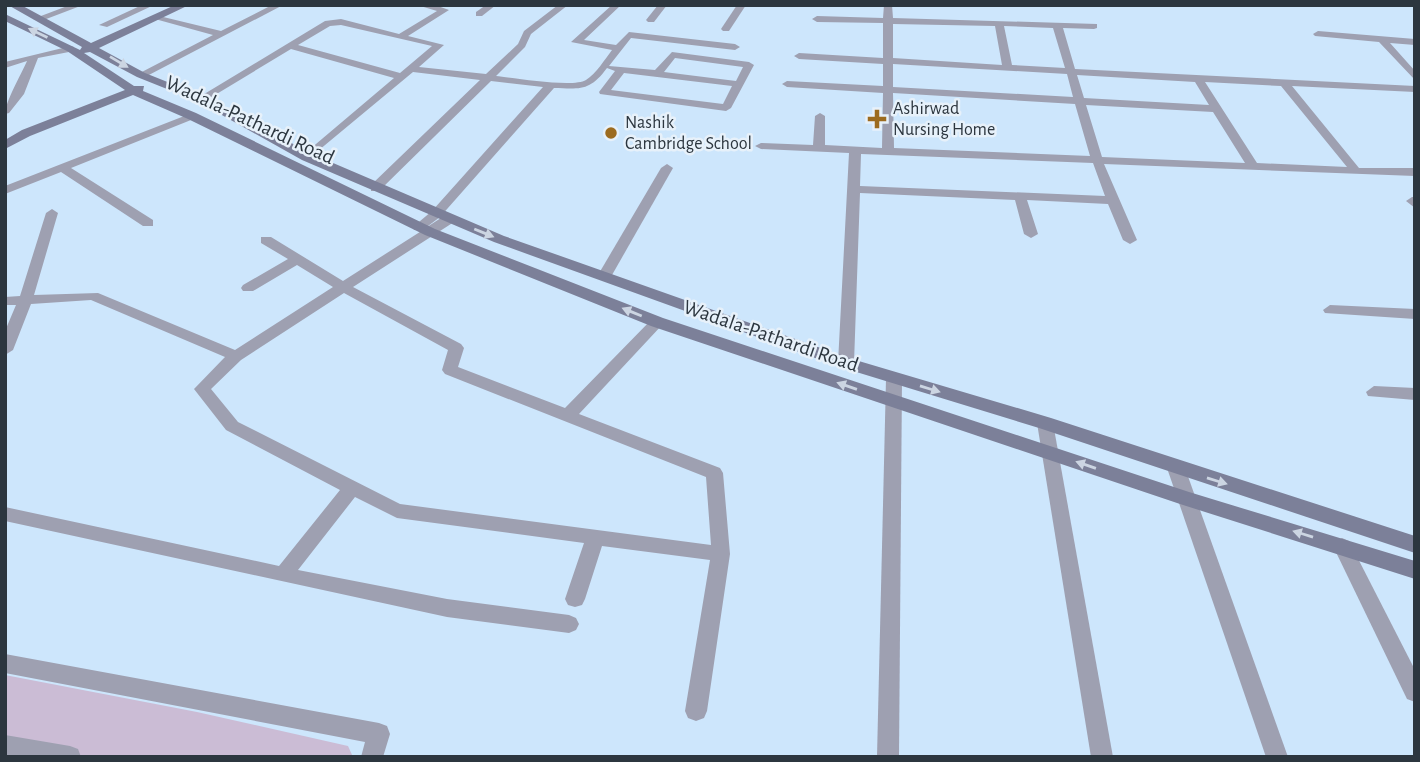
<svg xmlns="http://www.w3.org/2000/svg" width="1420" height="762" font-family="'Alegreya Sans',sans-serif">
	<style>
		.green { fill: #cbbcd5 }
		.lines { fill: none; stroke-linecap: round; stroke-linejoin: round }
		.minor { fill: #9ea0b1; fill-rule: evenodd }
		.secondary { fill: #7c8099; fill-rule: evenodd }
		.oneway { fill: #ccd5e2 }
		.poi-dot { fill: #9c6b1f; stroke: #e7f1fa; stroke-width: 2.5 }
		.labels { text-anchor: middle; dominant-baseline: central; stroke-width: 5; stroke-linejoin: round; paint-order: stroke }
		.far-poi-label { font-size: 18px; fill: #2c363f; stroke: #e7f1fa; text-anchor: start }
		.street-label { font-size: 21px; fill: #2c363f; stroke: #e7f1fa }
	</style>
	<rect width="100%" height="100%" fill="#cde6fc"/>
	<polygon class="green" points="5,675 197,712 348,746 353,757 25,757 5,753"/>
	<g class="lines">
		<g class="minor">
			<polygon points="70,5 83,5 41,21 33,19"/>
			<polygon points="142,5 154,5 107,27 99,25"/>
			<polygon points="272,5 283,5 145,77 136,75 213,35 155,19 155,15 221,31"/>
			<path d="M417,5H435L449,10L408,36L444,45L419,67L486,74L518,44L524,31L558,5H568L531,34L525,47L496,76C514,78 573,88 586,80C596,74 605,59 612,50L571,42L612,5H621L584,40L616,45L629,32L735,44L740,47L735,50L631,38L609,66L655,70L672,52L749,62L754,65L731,108L726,111L600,94L599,92L615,71L607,68C590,91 581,89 554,88L440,217L424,229L444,216H454V222L353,287L461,344L464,348L458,367L565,408L652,319H662L664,322L662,325L579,414L720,468L723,473L730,554L707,711L704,718L696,721L688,718L685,711L710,560L602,546L585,599L582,605L575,607L568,605L565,599L584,543L397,518L355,497L298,570L447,599L569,615L576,618L579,624L576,630L569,633L447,617L5,521V507L279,566L340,490L226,430L194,389L225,357L91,300L31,304L13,350L5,355V331L16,305H5V297L20,296L46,213L52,209L58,213L34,295L98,293L235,350L333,287L297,265L253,291H243L241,288L243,285L288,259L261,243V237H271L343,281L423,230H414L413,227L432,211L543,87L491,81L379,191H371V185L480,80L413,72L307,160L303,159V155L394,78L291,49L205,101L196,99L325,21L341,19L399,34L437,11ZM341,25L432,46L400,73L298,45L330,26ZM675,58L743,67L736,81L664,72ZM624,73L732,86L723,104L611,90ZM344,293L448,350L442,370L445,374L706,477L711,545L400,504L238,422L211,389L241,360Z"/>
			<polygon points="486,5 496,5 482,16 476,16 476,12"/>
			<polygon points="658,5 667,5 654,22 648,22 646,20"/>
			<polygon points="737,5 746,5 729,31 723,31 721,29"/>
			<path d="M884,5H892L893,18L1097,24V28L1094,29L1063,28L1075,69L1415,86V92L1292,86L1359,168H1415V176L1104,164L1137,240L1130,244L1123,240L1108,204L1027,200L1038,234L1031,238L1024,234L1015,200L860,193L854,363L846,368L841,367L838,363L849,153L761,149L755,146L761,143L813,145L815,116L820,113L825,116V145L882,148L883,93L787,87L782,84L787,81L883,86V64L799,59L794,56L799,53L883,58V23L817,22L812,19L817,16L883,18ZM893,24L995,26L1002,65L893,58ZM1004,26L1053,28L1065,68L1012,65ZM893,64L1067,74L1073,97L893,87ZM1077,75L1195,82L1209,105L1084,98ZM1205,82L1281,86L1347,167L1257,163ZM893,93L1075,104L1090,156L894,148ZM1086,105L1213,112L1245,163L1102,157ZM861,154L1093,163L1105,196L860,186Z"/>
			<polygon points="1318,31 1415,39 1415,45 1390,43 1415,71 1415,80 1379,42 1315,36 1313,34"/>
			<path d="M71,46L74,47V51L38,58L24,94L9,113L5,114C5,102 21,75 27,61L5,68V62Z"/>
			<polygon points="192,113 197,116 196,118 71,168 153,220 153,226 143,226 61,172 5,194 5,186"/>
			<polygon points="667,164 673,168 612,275 605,279 600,278 598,275 661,168"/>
			<polygon points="1412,197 1415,197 1415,208 1406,201"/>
			<polygon points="1330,305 1415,309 1415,319 1325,313 1323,310"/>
			<polygon points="894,374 902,379 899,757 877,757 886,379"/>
			<polygon points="1374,386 1415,388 1415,400 1368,396 1366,392"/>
			<polygon points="1045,417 1051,419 1053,423 1113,757 1091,757 1037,423 1039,419"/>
			<polygon points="1176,461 1182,463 1185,468 1288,757 1266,757 1167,468 1170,463"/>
			<polygon points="1342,538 1349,541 1415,670 1415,702 1407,699 1333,546 1335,541"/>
			<polygon points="5,654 379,723 387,726 390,734 383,757 361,757 365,742 5,673"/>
			<polygon points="5,735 70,746 78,749 81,757 5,757"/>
		</g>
		<polygon class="secondary" points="8,5 21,5 91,43 175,5 189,5 99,48 145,73 205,97 312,154 504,236 852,359 1051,418 1415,536 1415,553 1039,428 840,367 494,242 302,160 197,101 137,77 90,52 84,53 134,86 144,86 143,91 196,113 435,229 663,318 1189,492 1415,561 1415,579 1180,504 651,326 425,235 188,119 133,95 30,136 5,149 5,140 22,130 125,90 67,51 5,21 5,14 80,50 82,47"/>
	</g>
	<defs><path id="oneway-solid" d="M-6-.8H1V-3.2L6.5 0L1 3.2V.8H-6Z" transform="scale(1.75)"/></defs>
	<g class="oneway">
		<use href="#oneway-solid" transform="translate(38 33) rotate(-154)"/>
		<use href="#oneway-solid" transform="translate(119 62) rotate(31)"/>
		<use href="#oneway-solid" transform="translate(484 233) rotate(22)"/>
		<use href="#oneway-solid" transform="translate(632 312) rotate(-158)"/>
		<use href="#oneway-solid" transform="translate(847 386) rotate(-161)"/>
		<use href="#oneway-solid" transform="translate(930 389) rotate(17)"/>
		<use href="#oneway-solid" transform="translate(1086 465) rotate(-161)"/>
		<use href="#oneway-solid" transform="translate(1217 481) rotate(17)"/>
		<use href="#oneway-solid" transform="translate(1303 534) rotate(-163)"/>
	</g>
	<g class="poi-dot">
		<path d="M873.5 108.5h7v7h7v7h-7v7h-7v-7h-7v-7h7z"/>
		<circle cx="611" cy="133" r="7"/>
	</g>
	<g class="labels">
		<g class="far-poi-label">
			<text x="893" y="109">Ashirwad<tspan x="893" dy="21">Nursing Home</tspan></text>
			<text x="625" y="123">Nashik<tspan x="625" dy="21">Cambridge School</tspan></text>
		</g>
		<g class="street-label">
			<text transform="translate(250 120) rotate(25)">Wadala-Pathardi Road</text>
			<text transform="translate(771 336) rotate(19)">Wadala-Pathardi Road</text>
		</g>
	</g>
	<rect width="1420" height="762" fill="none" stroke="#2c363f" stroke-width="14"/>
</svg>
